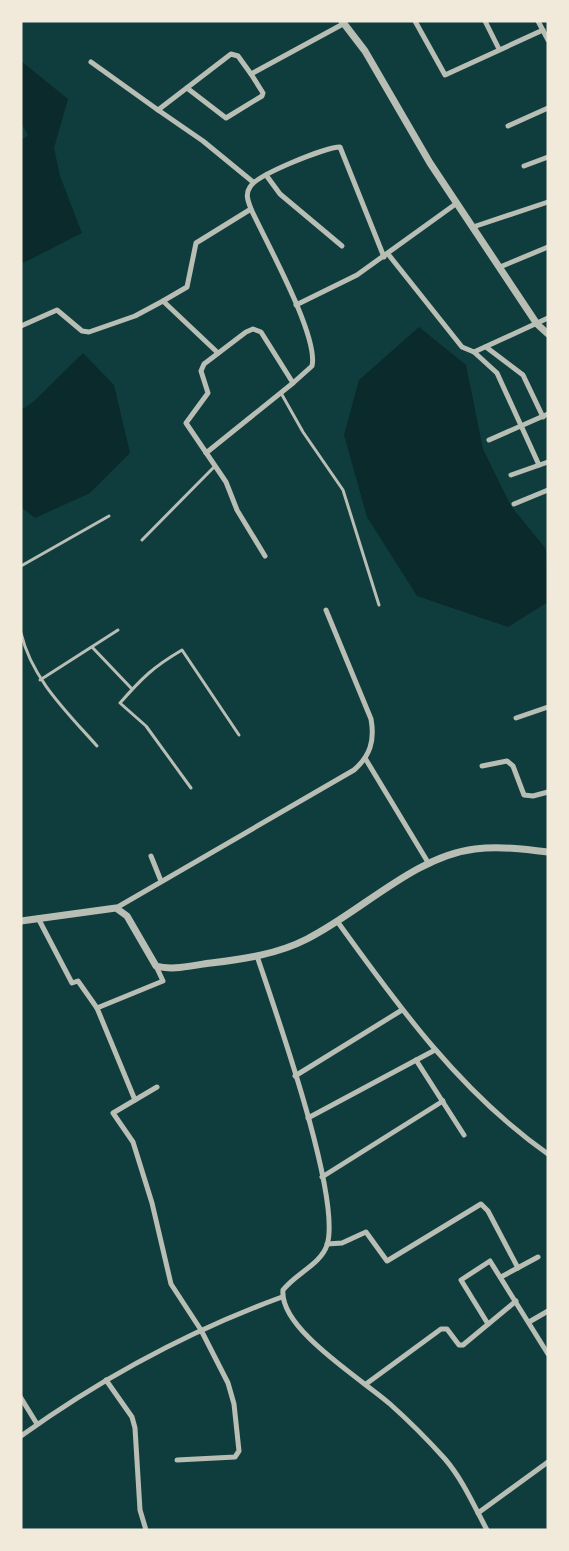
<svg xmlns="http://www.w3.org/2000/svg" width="569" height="1551" font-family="'Noto Serif',serif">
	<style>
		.water { fill: #0a2a2b }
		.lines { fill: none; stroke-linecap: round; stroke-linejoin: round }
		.service { stroke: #b8beb3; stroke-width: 3 }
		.minor { stroke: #b8beb3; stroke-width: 5 }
		.tertiary { stroke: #b8beb3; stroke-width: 7 }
	</style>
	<rect width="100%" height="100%" fill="#0f3d3e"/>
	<g class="water">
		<polygon points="21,61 68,99 54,148 60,176 82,233 21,264 21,141 28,135 21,123"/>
		<polygon points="419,327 466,365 483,449 511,506 546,549 548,602 508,627 417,596 367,517 344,435 359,380"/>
		<polygon points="83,353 114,385 130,453 90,493 35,518 21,507 21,410 33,402"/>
	</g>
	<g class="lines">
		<g class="service">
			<polyline points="281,393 303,432 343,490 379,605"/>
			<polyline points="142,540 215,466"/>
			<polyline points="21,566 109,516"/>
			<path d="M21,633C32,679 66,711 97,746"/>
			<polyline points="92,647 132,689"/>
			<polyline points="40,680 118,630"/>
			<path d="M191,788L146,726L120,703C142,678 153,667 182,650L239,735"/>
		</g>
		<g class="minor">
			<polyline points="415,21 445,75 543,30"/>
			<polyline points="485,21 499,49"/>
			<polyline points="538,21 548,40"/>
			<polyline points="91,62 158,110 231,54 238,56 251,74 343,24"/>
			<polyline points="187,88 226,118 262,96 263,93 251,74"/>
			<polyline points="158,110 203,141 253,182"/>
			<polyline points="508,126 548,108"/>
			<polyline points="524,166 548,157"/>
			<polyline points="266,175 280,194 342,246"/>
			<polyline points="473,227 548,202"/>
			<polyline points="388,254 462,347 474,352 548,318"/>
			<polyline points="500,267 548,247"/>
			<polyline points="296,305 357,275 457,203"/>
			<polyline points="21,326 57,310 82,331 89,332 135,316 163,301"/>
			<polyline points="486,347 523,375 543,417"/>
			<polyline points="474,352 497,373 539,465"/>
			<polyline points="218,353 163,301 187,287 196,243 251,209"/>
			<polyline points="489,440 548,414"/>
			<polyline points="206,453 293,383"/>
			<polyline points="511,475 548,462"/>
			<polyline points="514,504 548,490"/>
			<path d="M265,556L237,510L226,482L186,423L208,393L201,371L204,364L246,332L253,329L261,332L293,383L312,366C319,336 265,240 251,209C248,201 245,194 250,187C256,175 326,147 340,147L384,257"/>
			<polyline points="516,718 548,707"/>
			<polyline points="365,758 429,864"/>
			<polyline points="482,766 507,761 513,766 524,795 533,796 548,792"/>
			<polyline points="151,856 161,881"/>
			<path d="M116,908L354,770C370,756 375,741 371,719L326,610"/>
			<polyline points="38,918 72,983 78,981 97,1008"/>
			<path d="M337,921C398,1006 461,1093 548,1154"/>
			<path d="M257,956C275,1010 342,1198 327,1245C321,1264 295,1274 283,1290C279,1329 363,1380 390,1404C409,1421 428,1440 445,1459C463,1480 474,1506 487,1530"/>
			<polyline points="416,1060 464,1135"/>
			<polyline points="295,1076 402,1010"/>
			<polyline points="157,1087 113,1113 133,1142 152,1203 171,1284 201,1330 228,1383 234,1404 239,1451 235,1457 177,1460"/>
			<polyline points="135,1100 97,1008 163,981 156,966"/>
			<polyline points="308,1118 435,1050"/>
			<polyline points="322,1177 443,1101"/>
			<polyline points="327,1244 342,1243 366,1232 387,1261 481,1204 488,1211 518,1268"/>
			<polyline points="501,1277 538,1257"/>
			<polyline points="529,1322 548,1311"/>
			<polyline points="488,1324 461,1280 490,1261 548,1354"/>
			<polyline points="106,1380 132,1417 135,1428 140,1510 146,1530"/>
			<polyline points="366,1384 441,1329 447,1329 459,1345 463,1345 516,1301"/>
			<polyline points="21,1398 37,1424"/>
			<path d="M21,1436C102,1378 189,1331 282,1297"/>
			<polyline points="478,1513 548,1462"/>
		</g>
		<g class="tertiary">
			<polyline points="342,21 365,51 430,163 537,324 548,334"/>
			<path d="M21,921L116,908L127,916L156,966C173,971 193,965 211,963C244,959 278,954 307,939C361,912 415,856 475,849C499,846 524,849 548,852"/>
		</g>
	</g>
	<rect width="569" height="1551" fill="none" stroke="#f1e9da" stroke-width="45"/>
</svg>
